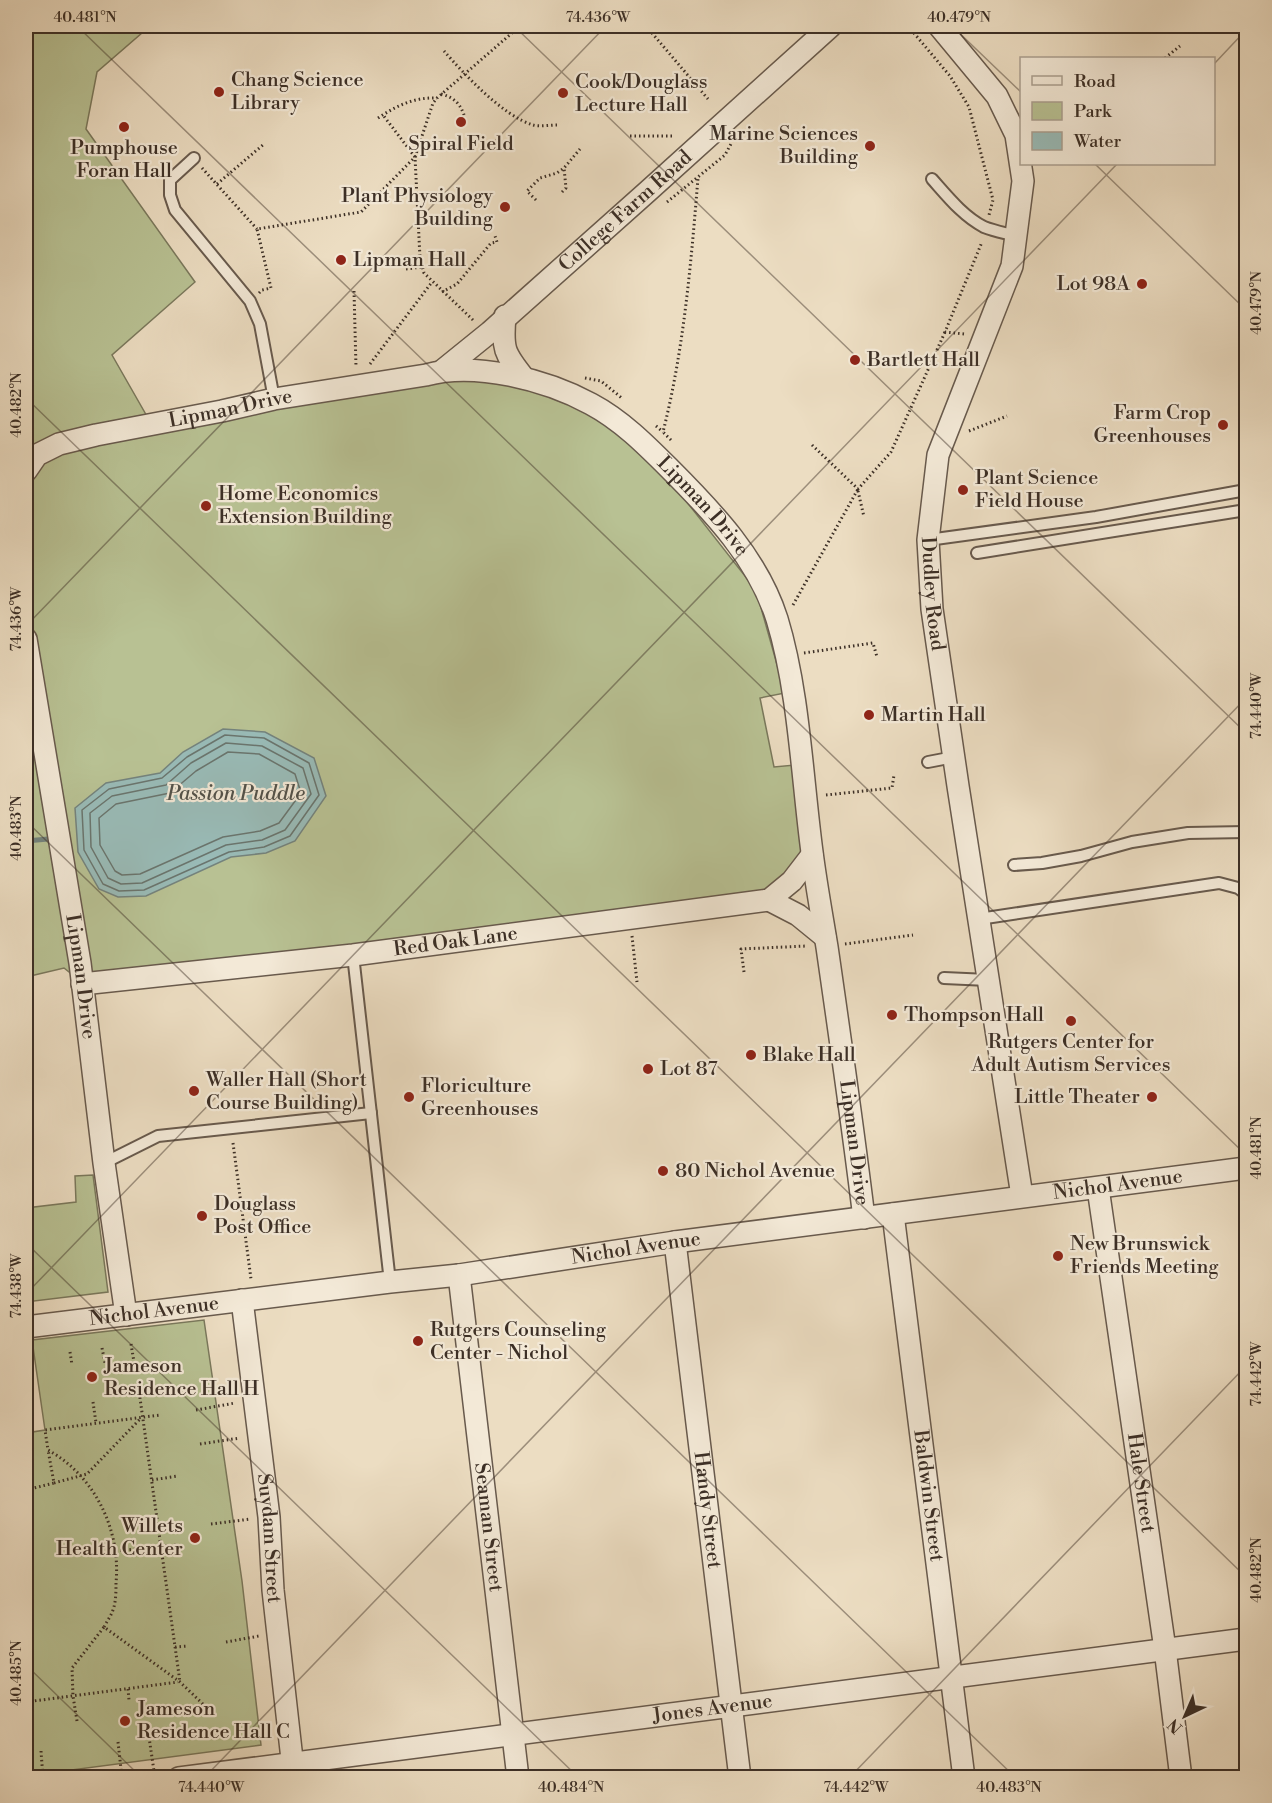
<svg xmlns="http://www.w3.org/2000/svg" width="1272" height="1803" font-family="'Libre Bodoni',serif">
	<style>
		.green { fill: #b8c193; stroke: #7a785c; stroke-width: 1.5 }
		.water { fill: #99bbb7; stroke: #74837d; stroke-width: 1.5 }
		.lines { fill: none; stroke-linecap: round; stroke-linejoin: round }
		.shore { stroke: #6a756e; stroke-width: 1.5 }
		.stream { stroke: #74837d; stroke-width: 5 }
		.lane-casing { stroke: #685a4d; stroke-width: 14 }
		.street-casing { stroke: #685a4d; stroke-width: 24 }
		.path { stroke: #3c2f26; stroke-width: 3; stroke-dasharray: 1.5 3; stroke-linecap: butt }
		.lane { stroke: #f3e9d7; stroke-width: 10 }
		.street { stroke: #f3e9d7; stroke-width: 21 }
		.ticks { fill: none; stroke: #3c2f26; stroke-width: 1.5; stroke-opacity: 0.45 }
		.poi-dot { fill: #8f2418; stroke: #f3e9d7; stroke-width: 2 }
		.labels { text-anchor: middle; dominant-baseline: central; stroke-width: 4.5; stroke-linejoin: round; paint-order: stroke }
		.poi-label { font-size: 20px; fill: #3c2f26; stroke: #f3e9d7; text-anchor: start }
		.street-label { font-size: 20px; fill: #3c2f26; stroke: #f3e9d7 }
		.water-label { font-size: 21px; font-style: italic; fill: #53524a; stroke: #f3e9d7 }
		.neatline { fill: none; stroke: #3c2f26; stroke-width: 2 }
		.ticks-label { font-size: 15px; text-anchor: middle; fill: #3c2f26 }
	</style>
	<rect width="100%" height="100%" fill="#ecddc2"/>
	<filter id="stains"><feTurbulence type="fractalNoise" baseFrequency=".00333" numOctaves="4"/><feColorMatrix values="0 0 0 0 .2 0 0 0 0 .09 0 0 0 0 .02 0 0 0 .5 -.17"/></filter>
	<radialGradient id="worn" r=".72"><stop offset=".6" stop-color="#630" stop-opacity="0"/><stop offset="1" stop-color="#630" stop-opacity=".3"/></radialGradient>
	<g class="green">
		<polygon points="40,26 150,26 97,72 86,129 195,282 112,355 148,418 489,367 613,408 756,590 785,693 760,698 774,767 795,765 812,855 769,900 79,980 64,968 26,977 26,36"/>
		<polygon points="93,1175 108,1292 26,1302 26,1208 76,1202 75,1176"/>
		<polygon points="204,1320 242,1581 261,1745 26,1776 26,1433 45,1430 32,1340"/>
	</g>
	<polygon class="water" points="223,729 265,732 314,758 326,796 295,841 266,853 231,857 146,896 118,897 99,889 78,852 75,808 106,783 160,773 183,752"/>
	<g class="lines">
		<g class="shore">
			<polygon points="225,735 264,738 309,763 319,795 290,836 264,847 229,852 144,890 119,891 103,884 84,850 82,810 109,789 162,778 187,757"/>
			<polygon points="226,743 262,746 303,768 311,794 285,830 262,840 226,845 142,883 121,884 108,878 91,847 90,813 112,796 166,785 191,763"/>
			<polygon points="228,752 259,754 295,774 301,793 279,823 260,831 223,837 140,874 122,875 115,871 100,845 99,818 116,804 170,793 196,771"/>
		</g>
		<polyline class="stream" points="26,841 48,839"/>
		<g class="lane-casing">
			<g id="lane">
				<polyline points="194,158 170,180 170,195 175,210 250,301 260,324 274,399"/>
				<path d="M932,179C948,197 963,216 984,227C994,231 1005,233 1016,236"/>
				<polyline points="928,540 1096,517 1246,490"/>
				<polyline points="977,553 1246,510"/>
				<polyline points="928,762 954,757"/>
				<polyline points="1014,865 1042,863 1081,856 1132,842 1188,833 1246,832"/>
				<polyline points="979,919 1219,883 1238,888 1246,894"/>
				<polyline points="353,955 390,1282"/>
				<polyline points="944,978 988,980"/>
				<polyline points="104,1163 158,1136 371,1113"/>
			</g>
		</g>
		<g class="street-casing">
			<g id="street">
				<path id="s1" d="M939,26L997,96L1016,135L1023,181L1012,266L938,455L928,540L932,609L958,786L1022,1196"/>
				<path d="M505,316C502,349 504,353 524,378"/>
				<path id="s2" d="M443,370L490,332L647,192L831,26"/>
				<path id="s3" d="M26,471L37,455L59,444L96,435L222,411L274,399L426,375C475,361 547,380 591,404C621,420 645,444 669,468C713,512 758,559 777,619C799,691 802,777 812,852C816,884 822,916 827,947C840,1037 853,1128 864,1218"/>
				<path id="s4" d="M26,639L80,963L104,1163L126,1315"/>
				<polyline points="769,900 798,915 825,937"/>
				<path id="s5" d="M82,984L353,955L769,900L792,881L812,855"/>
				<path id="s6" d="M1098,1188L1165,1649L1181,1778"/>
				<path id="s7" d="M893,1214L964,1778"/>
				<path id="s8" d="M675,1242L740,1778"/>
				<path id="s9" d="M459,1275L518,1778"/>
				<path id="s10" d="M242,1300L269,1517L273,1590L294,1777"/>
				<path id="s11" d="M26,1327L390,1282L459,1275L675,1242L1246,1168"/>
				<path id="s12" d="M179,1778L1246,1639"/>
			</g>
		</g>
		<g class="path">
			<polyline points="646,26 708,99"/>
			<polyline points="908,26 950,76 969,107 993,200 989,215"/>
			<path d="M444,51C464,74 503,116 533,125C540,127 549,125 557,125"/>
			<polyline points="1165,58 1180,46"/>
			<path d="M441,94C453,97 460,103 464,115"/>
			<path d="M378,118C396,106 414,97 437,98"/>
			<polyline points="630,136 672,136"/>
			<polyline points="202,168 257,229"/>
			<polyline points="217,184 264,144"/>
			<polyline points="562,192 566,188 564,168"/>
			<polyline points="536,200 527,191 540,178 557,173 564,168 580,149"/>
			<polyline points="667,202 725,155 732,142"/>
			<polyline points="406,269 422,267"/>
			<polyline points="354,291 356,367"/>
			<polyline points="442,292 457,284 491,243 497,242 495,236"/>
			<polyline points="259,293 262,290 271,288 257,229 361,212 415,157 383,115"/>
			<polyline points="473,320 424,273 420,258 415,157 433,103 437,98 520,26"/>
			<polyline points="964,334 945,332 982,242"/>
			<polyline points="370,364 432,282"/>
			<polyline points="585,378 601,381 623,399"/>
			<polyline points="656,426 663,432"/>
			<polyline points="969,431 1007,416"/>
			<path d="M671,440L663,432C684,349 691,263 698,178"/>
			<polyline points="812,445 858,489 891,452 945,332"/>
			<polyline points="858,491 864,517"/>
			<polyline points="793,605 858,489"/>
			<polyline points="804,653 873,643 877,657"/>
			<polyline points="826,795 892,788 894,775"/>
			<polyline points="632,936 637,982"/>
			<polyline points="845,944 913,935"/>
			<polyline points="744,972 741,949 806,946"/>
			<polyline points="233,1143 251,1279"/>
			<polyline points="131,1344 135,1368"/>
			<polyline points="102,1348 105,1363"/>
			<polyline points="70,1352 72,1365"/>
			<polyline points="138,1384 180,1682"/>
			<polyline points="93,1402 96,1423"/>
			<polyline points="196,1410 235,1403"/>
			<polyline points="200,1444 240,1438"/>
			<polyline points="152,1480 178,1476"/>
			<polyline points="54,1483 87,1474 141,1418"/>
			<polyline points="26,1490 54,1483 48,1450"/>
			<polyline points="26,1514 28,1592 26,1592"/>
			<polyline points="211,1524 251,1519"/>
			<polyline points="116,1551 176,1545"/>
			<path d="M104,1627C107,1621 111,1616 113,1610C116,1602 116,1591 116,1583C121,1530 95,1476 48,1450L45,1430L160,1415"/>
			<polyline points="226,1642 259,1636"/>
			<polyline points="175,1647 188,1646"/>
			<polyline points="128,1689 129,1700"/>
			<polyline points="26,1702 178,1682"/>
			<polyline points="77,1721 73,1696 72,1668 104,1627 180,1682 206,1707"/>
			<polyline points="149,1737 155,1778"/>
			<polyline points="118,1742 122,1778"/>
			<polyline points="41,1751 43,1778"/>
		</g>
		<use href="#lane" class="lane"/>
		<use href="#street" class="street"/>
	</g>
	<path class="ticks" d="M77,26L1246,1155M514,26L1246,733M952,26L1022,93M1214,64L1246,30M1095,164L1246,310M26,398L1246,1577M26,626L606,26M26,821L1016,1778M26,1243L579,1778M26,1294L1117,164M26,1665L142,1778M204,1778L1246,698M849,1778L1246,1366"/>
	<g class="poi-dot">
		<circle cx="219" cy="92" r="6"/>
		<circle cx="563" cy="93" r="6"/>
		<circle cx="461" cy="122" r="6"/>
		<circle cx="124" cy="127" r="6"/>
		<circle cx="870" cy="146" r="6"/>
		<circle cx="505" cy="207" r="6"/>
		<circle cx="341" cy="260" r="6"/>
		<circle cx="1142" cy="284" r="6"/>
		<circle cx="855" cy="360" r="6"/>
		<circle cx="1223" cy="425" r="6"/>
		<circle cx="963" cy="490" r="6"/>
		<circle cx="206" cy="506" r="6"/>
		<circle cx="869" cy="715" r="6"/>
		<circle cx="892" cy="1015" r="6"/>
		<circle cx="1071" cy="1021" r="6"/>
		<circle cx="751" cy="1055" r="6"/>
		<circle cx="648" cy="1069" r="6"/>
		<circle cx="194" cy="1091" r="6"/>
		<circle cx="409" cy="1097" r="6"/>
		<circle cx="1152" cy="1097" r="6"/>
		<circle cx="663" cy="1171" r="6"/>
		<circle cx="202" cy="1216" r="6"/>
		<circle cx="1058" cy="1256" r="6"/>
		<circle cx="418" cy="1341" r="6"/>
		<circle cx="92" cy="1377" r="6"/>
		<circle cx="195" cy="1538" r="6"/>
		<circle cx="125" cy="1721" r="6"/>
	</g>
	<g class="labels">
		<g class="poi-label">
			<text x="231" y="80">Chang Science<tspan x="231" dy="23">Library</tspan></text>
			<text x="575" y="82">Cook/Douglass<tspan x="575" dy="23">Lecture Hall</tspan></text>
			<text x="858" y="134" text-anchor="end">Marine Sciences<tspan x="858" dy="23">Building</tspan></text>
			<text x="461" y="144" text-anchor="middle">Spiral Field</text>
			<text x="124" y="148" text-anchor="middle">Pumphouse<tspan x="124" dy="23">Foran Hall</tspan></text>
			<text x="493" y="196" text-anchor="end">Plant Physiology<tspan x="493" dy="23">Building</tspan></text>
			<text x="353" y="260">Lipman Hall</text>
			<text x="1130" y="284" text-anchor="end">Lot 98A</text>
			<text x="867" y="360">Bartlett Hall</text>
			<text x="1211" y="413" text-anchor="end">Farm Crop<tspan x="1211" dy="23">Greenhouses</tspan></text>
			<text x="975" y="478">Plant Science<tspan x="975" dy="23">Field House</tspan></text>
			<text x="218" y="494">Home Economics<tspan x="218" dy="23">Extension Building</tspan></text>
			<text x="881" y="715">Martin Hall</text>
			<text x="904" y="1015">Thompson Hall</text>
			<text x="1071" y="1042" text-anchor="middle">Rutgers Center for<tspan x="1071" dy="23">Adult Autism Services</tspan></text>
			<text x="763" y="1055">Blake Hall</text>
			<text x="660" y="1069">Lot 87</text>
			<text x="206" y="1080">Waller Hall (Short<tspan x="206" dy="23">Course Building)</tspan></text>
			<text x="421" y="1086">Floriculture<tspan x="421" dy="23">Greenhouses</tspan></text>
			<text x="1140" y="1097" text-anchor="end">Little Theater</text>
			<text x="675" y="1171">80 Nichol Avenue</text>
			<text x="214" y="1204">Douglass<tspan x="214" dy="23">Post Office</tspan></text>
			<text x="1070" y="1244">New Brunswick<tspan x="1070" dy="23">Friends Meeting</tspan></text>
			<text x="430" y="1330">Rutgers Counseling<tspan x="430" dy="23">Center - Nichol</tspan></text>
			<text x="104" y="1366">Jameson<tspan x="104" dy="23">Residence Hall H</tspan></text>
			<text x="183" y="1526" text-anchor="end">Willets<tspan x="183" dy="23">Health Center</tspan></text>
			<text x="137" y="1709">Jameson<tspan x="137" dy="23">Residence Hall C</tspan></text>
		</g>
		<g class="street-label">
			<text stroke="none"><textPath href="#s2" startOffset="242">College Farm Road</textPath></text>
			<text stroke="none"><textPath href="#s3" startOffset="219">Lipman Drive</textPath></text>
			<text stroke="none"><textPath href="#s3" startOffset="741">Lipman Drive</textPath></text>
			<text stroke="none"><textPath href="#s1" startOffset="609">Dudley Road</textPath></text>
			<text stroke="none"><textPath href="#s5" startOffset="376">Red Oak Lane</textPath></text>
			<text stroke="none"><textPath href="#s4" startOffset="342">Lipman Drive</textPath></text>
			<text stroke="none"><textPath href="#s3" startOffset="1407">Lipman Drive</textPath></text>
			<text stroke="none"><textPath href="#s11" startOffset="1101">Nichol Avenue</textPath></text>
			<text stroke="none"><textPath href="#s11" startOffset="615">Nichol Avenue</textPath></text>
			<text stroke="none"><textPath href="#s11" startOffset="129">Nichol Avenue</textPath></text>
			<text stroke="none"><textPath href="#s6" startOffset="298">Hale Street</textPath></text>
			<text stroke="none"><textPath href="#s7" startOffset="284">Baldwin Street</textPath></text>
			<text stroke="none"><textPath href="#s8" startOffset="270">Handy Street</textPath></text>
			<text stroke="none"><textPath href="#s9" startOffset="254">Seaman Street</textPath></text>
			<text stroke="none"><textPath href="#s10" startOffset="240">Suydam Street</textPath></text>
			<text stroke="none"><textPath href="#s12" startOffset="538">Jones Avenue</textPath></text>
		</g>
		<g class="water-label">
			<text x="236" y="794">Passion Puddle</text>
		</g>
	</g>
	<rect width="1272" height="1803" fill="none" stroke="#ecddc2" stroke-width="66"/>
	<rect x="1020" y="57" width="195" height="108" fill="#f3e9d7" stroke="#aa9f90" stroke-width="1.5"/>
	<rect x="1032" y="76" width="30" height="9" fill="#f3e9d7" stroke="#aa9f90" stroke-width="1.5"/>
	<text x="1074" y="87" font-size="18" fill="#3c2f26">Road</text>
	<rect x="1032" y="102" width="30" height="18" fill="#b8c193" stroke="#aa9f90" stroke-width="1.5"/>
	<text x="1074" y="117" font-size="18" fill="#3c2f26">Park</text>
	<rect x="1032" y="132" width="30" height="18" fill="#99bbb7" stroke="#aa9f90" stroke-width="1.5"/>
	<text x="1074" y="147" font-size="18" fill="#3c2f26">Water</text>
	<g transform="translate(1185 1716) rotate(224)" stroke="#f3e9d7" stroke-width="4.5" paint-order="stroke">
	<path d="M0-4.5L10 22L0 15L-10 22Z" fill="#3c2f26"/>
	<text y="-9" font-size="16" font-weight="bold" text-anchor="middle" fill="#3c2f26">N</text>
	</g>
	<rect x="33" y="33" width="1206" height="1737" class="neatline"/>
	<g class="ticks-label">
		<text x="85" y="22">40.481°N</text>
		<text x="598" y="22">74.436°W</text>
		<text x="959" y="22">40.479°N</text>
		<text transform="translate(1256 303) rotate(-90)" y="5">40.479°N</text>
		<text transform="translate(16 405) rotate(-90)" y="5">40.482°N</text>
		<text transform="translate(16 619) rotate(-90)" y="5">74.436°W</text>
		<text transform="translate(1256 706) rotate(-90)" y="5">74.440°W</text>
		<text transform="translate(16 828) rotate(-90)" y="5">40.483°N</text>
		<text transform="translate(1256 1148) rotate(-90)" y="5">40.481°N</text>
		<text transform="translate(16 1286) rotate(-90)" y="5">74.438°W</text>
		<text transform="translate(1256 1374) rotate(-90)" y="5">74.442°W</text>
		<text transform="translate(1256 1570) rotate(-90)" y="5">40.482°N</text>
		<text transform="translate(16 1673) rotate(-90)" y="5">40.485°N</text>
		<text x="211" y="1792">74.440°W</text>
		<text x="571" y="1792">40.484°N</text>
		<text x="856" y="1792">74.442°W</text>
		<text x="1009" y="1792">40.483°N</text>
	</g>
	<rect width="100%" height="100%" filter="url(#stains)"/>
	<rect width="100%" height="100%" fill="url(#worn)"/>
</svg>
